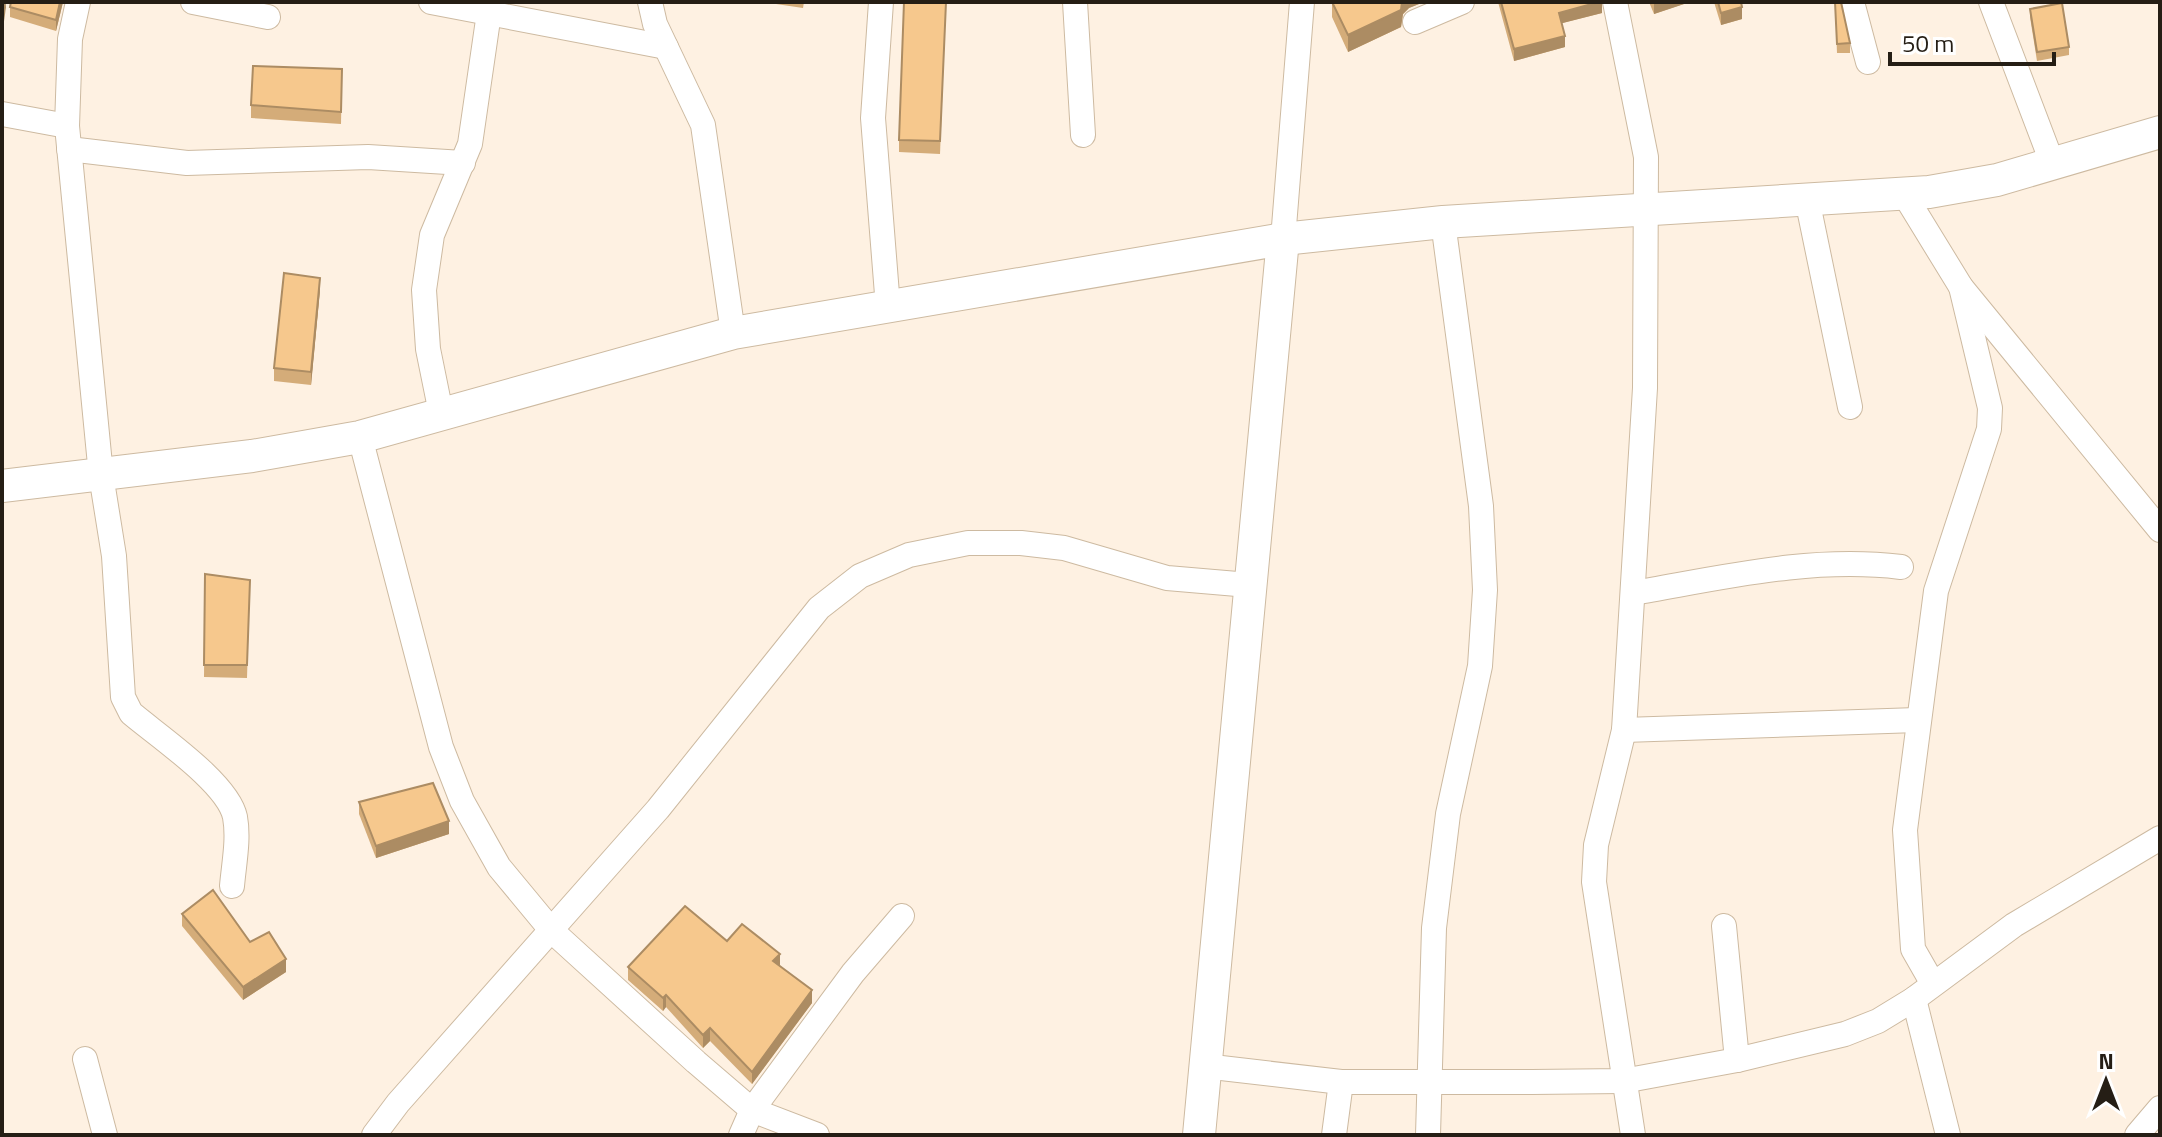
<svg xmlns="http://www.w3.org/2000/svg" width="2162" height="1137" font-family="'Titillium Web',sans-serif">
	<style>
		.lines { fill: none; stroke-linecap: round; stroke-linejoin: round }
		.minor-casing { stroke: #cdbaa1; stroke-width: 26 }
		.tertiary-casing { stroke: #cdbaa1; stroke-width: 34 }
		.minor { stroke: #fff; stroke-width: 24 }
		.tertiary { stroke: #fff; stroke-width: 32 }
		.wall { fill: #d4ac79 }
		.shaded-wall { fill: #ac8c63 }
		.building { fill: #f6c88d; stroke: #ac8c63; stroke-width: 2 }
	</style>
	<rect width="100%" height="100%" fill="#fef1e2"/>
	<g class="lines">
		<g class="minor-casing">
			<g id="minor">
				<path d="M78,2L70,39L67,126L101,475L114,556L123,697L131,713C158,736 228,783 235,817C239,839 234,863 232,886"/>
				<polyline points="193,2 268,17"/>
				<polyline points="431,2 666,47"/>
				<polyline points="650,2 655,24 703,125 733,333"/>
				<polyline points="881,2 873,118 888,307"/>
				<polyline points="1075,2 1083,135"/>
				<polyline points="1615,2 1646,157 1645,388 1624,730 1596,845 1594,882 1633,1135"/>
				<polyline points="1852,2 1868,62"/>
				<polyline points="1991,2 2053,165"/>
				<polyline points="1415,22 1462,2"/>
				<polyline points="2,114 67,126"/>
				<polyline points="69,149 187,163 368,157 463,163"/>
				<polyline points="1904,194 1961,287 2160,530"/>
				<polyline points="1807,199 1850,407"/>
				<polyline points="1283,239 1302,2"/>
				<polyline points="441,413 428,349 424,290 432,235 470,144 489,13"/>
				<polyline points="360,437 441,747 462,801 499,867 552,931 696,1062 752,1110 817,1135"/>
				<path d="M1633,593C1721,578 1810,556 1901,567"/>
				<polyline points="1624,730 1917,720"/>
				<polyline points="1724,926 1737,1060"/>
				<polyline points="1933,984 1913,949 1905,830 1936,591 1989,429 1990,408 1961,287"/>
				<polyline points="1914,999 1948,1135"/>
				<polyline points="85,1059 105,1135"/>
				<polyline points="1204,1066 1341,1082 1532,1082 1623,1081 1737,1060 1845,1034 1878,1021 1914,999 2014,925 2160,838"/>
				<polyline points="374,1135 398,1103 658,809 819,608 860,576 909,555 968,543 1021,543 1064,548 1167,578 1249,585"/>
				<polyline points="741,1135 752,1110 853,973 902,916"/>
				<polyline points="1334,1135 1341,1082"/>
				<polyline points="1428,1135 1434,928 1448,814 1480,666 1485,590 1481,506 1443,222"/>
				<polyline points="2137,1135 2160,1108"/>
			</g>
		</g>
		<g class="tertiary-casing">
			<g id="tertiary">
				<polyline points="2,486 252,456 360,437 733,333 1283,239 1443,222 1929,192 1997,180 2160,132"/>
				<polyline points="1199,1135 1283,239"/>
			</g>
		</g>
		<use href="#minor" class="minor"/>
		<use href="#tertiary" class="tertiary"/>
	</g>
	<g class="wall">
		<polygon points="63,2 56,31 10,17 10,7"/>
		<polygon points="776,2 804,2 803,8 776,4"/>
		<polygon points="946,2 940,154 899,152 899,140"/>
		<polygon points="1190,2 1241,2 1190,4"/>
		<polygon points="1332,2 1424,2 1409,8 1403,14 1401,27 1348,52 1332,17"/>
		<polygon points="1498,2 1602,2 1602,13 1562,23 1565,47 1514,61"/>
		<polygon points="1649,2 1690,2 1654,14"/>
		<polygon points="1714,2 1741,2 1742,19 1721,25"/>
		<polygon points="1835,2 1850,43 1850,53 1837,53"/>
		<polygon points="2030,9 2069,47 2069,55 2037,61 2030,17"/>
		<polygon points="342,69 341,124 251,118 251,105"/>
		<polygon points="320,290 311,385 274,381 274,368"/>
		<polygon points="205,574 250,580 247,678 204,677"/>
		<polygon points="359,802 449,834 376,858 359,814"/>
		<polygon points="182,914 250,942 286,972 243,1000 182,926"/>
		<polygon points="727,941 780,966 812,1003 752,1084 710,1041 703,1048 666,1007 663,1011 628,980 628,967"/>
	</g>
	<g class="shaded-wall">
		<polygon points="5,2 6,7 2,36 2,24"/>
		<polygon points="60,2 63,2 56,31 56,20"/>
		<polygon points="1402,2 1424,2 1409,8 1403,14 1401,27 1348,52 1348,35"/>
		<polygon points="1599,2 1602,2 1602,13 1559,24 1559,13"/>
		<polygon points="1654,2 1690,2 1654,14"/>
		<polygon points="1742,7 1742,19 1721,25 1721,13"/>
		<polygon points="1565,36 1565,47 1514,61 1514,49"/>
		<polygon points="320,278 320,290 311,385 311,372"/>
		<polygon points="449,821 449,834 376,858 376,846"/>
		<polygon points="780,954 780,966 773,961"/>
		<polygon points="286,959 286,972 243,1000 243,987"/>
		<polygon points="812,990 812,1003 752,1084 752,1072"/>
		<polygon points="666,995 666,1007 663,1011 663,998"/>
		<polygon points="710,1028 710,1041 703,1048 703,1035"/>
	</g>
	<g class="building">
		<polygon points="2,2 5,2 2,24"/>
		<polygon points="11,2 60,2 56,20 10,7"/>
		<polygon points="904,2 946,2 940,141 899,140"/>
		<polygon points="1332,2 1402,2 1401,10 1348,35"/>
		<polygon points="1501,2 1599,2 1559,13 1565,36 1514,49"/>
		<polygon points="1718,2 1741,2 1742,7 1721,13"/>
		<polygon points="1835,2 1841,2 1850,43 1837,44"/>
		<polygon points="2062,3 2069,47 2037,52 2030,9"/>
		<polygon points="253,66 342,69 341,112 251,105"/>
		<polygon points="284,273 320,278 311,372 274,368"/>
		<polygon points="205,574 250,580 247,665 204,665"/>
		<polygon points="433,783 449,821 376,846 359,802"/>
		<polygon points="213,890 250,942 269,932 286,959 243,987 182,914"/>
		<polygon points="685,906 727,941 742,924 780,954 773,961 812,990 752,1072 710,1028 703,1035 666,995 663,998 628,967"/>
	</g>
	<rect width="2162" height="1137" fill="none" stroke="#251e15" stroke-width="8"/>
	<g transform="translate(2106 1081)" stroke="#ffffff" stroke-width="6" paint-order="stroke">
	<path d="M0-6L14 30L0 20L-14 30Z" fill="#251e15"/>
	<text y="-12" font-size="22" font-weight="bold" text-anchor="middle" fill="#251e15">N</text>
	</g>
	<path d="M1890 52v12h164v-12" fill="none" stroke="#251e15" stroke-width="4"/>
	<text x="1902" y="52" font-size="24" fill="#251e15" stroke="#ffffff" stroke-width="6" paint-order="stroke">50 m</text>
</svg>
